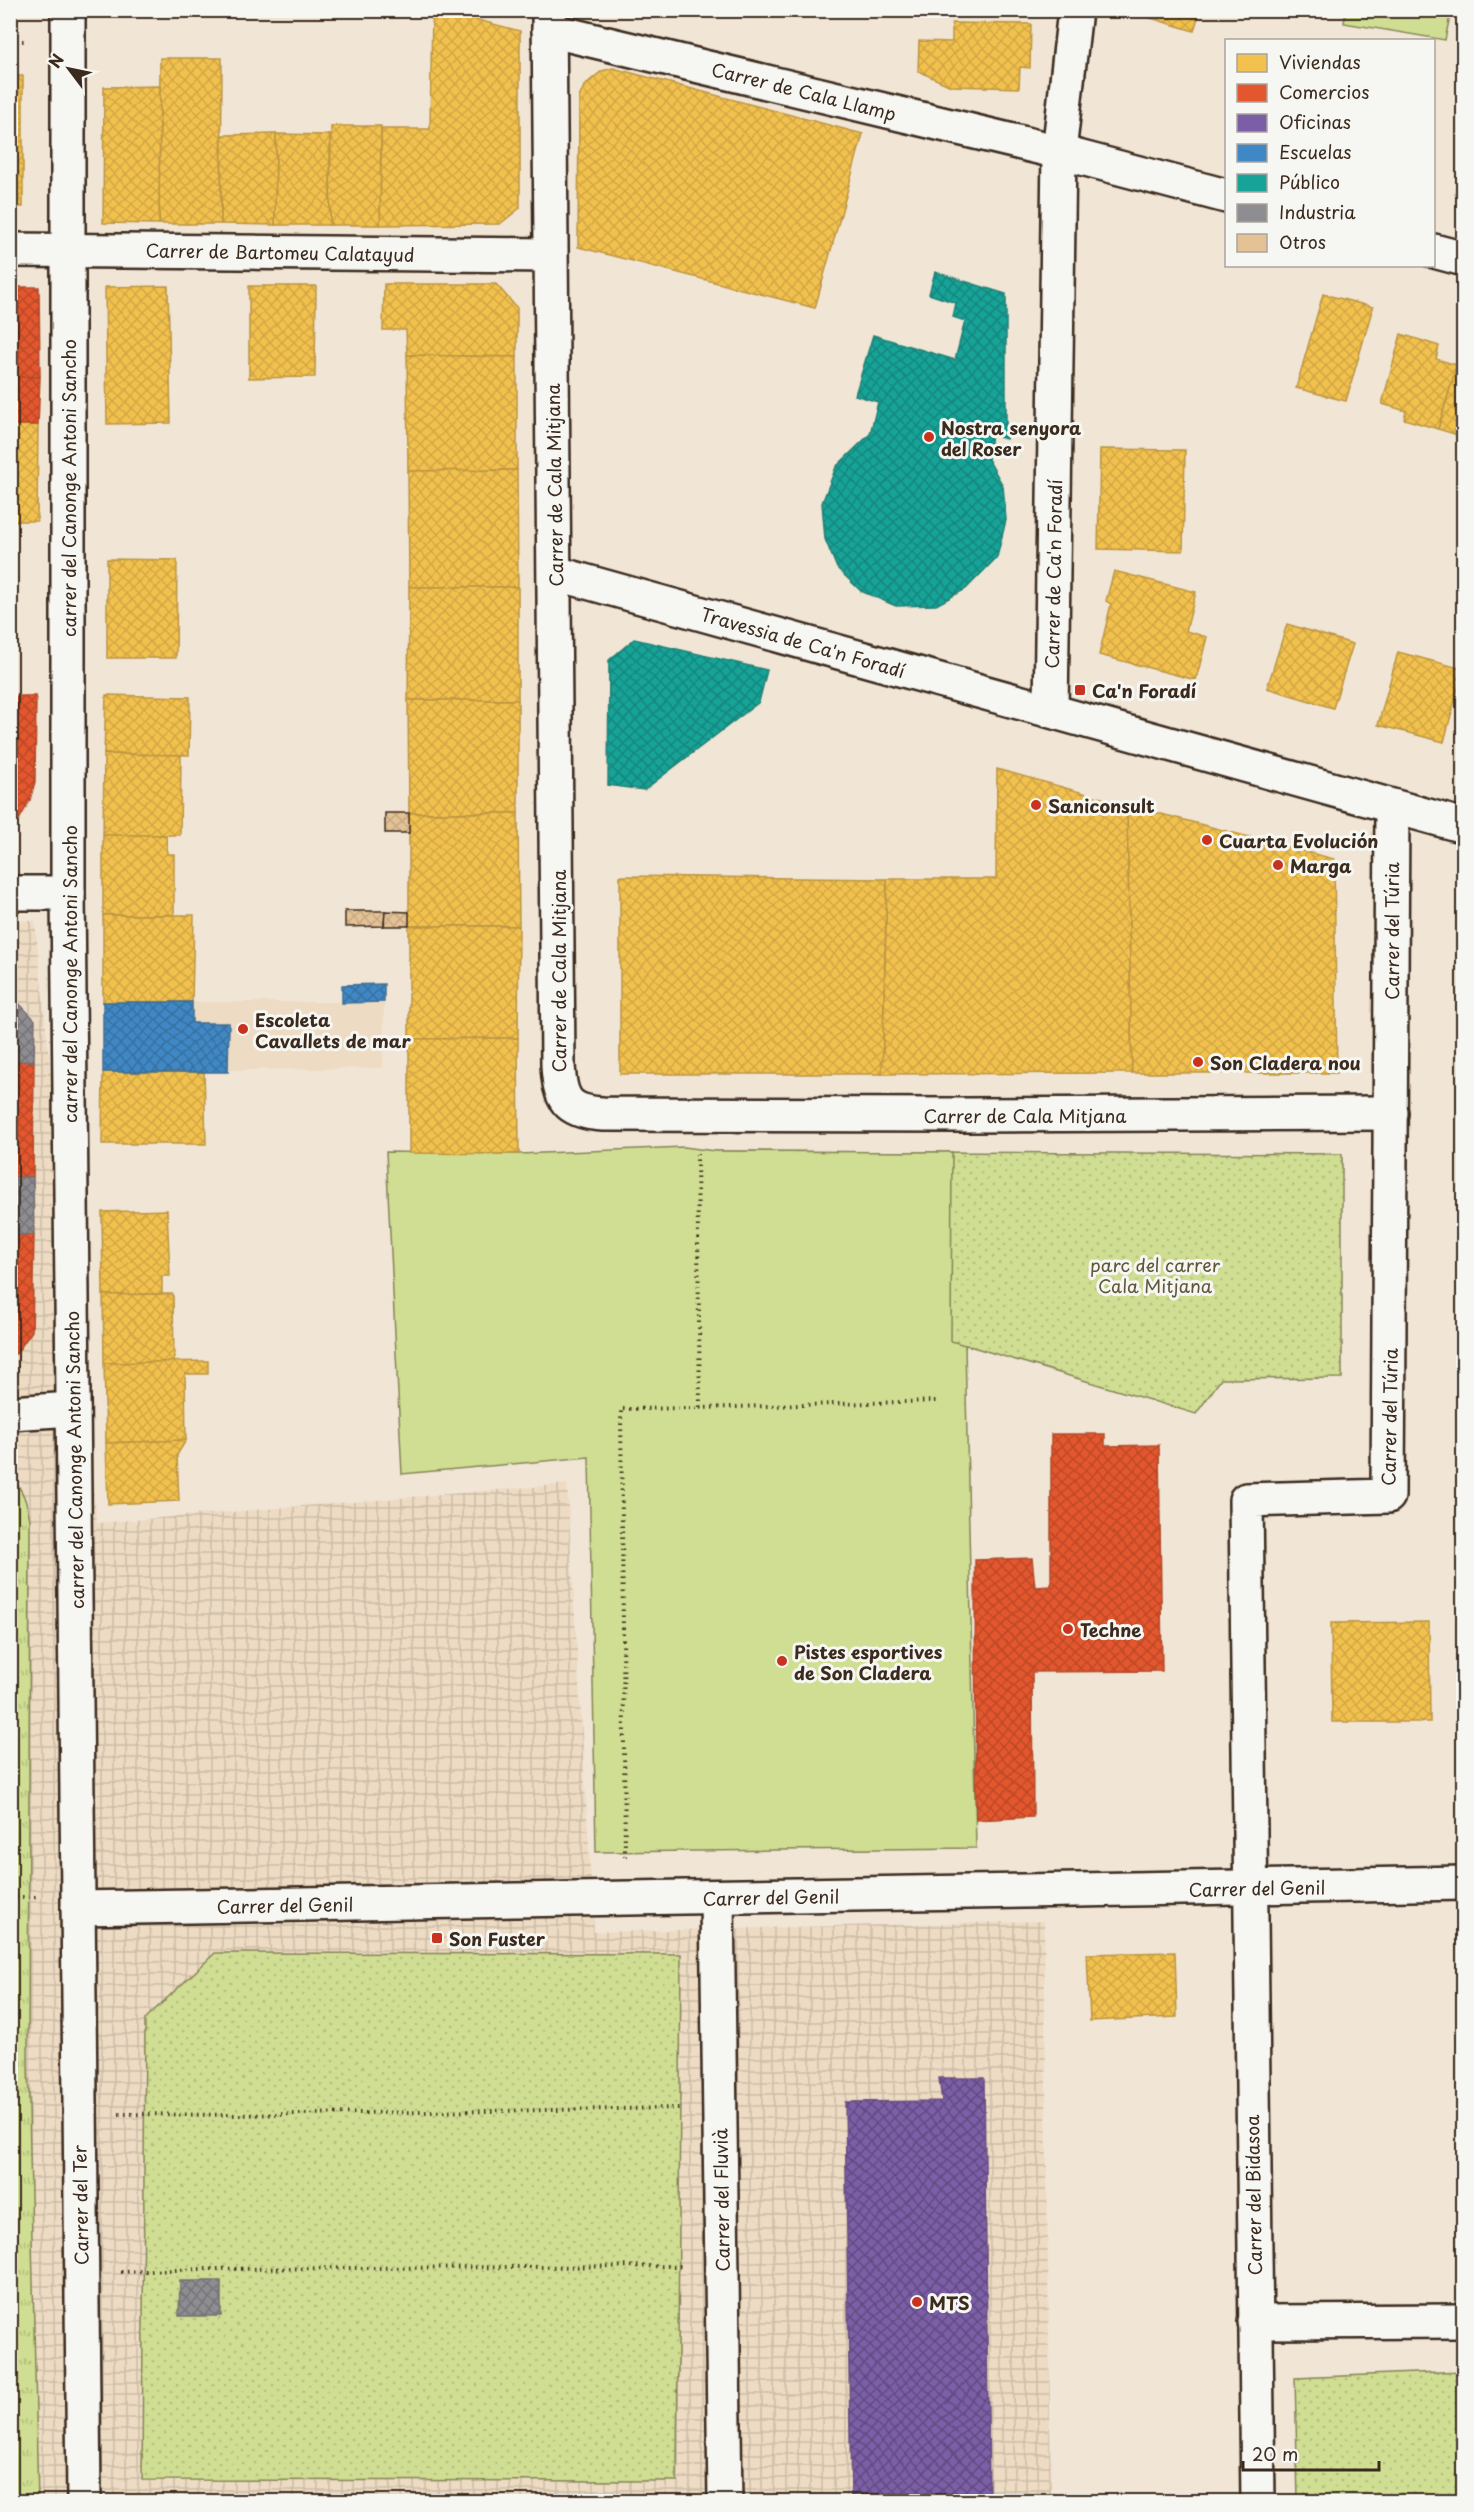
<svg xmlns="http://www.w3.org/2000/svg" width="1474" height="2512" font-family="'Playpen Sans',sans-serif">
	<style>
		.built { fill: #eddbc3 }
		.industrial { fill: url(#industrial-grid) }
		.grass { fill: url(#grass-tufts); stroke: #858458; stroke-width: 1.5 }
		.park { fill: url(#park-dots); stroke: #858458; stroke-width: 1.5 }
		.pitch { fill: #cfde92; stroke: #858458; stroke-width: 1.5 }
		.homes { fill: url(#homes-cross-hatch); stroke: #bb9440; stroke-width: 1.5 }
		.shops { fill: url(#shops-cross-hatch); stroke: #b14a29; stroke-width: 1.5 }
		.offices { fill: url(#offices-cross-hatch); stroke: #684e7e; stroke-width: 1.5 }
		.schools { fill: url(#schools-cross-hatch); stroke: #3e6c93; stroke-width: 1.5 }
		.public { fill: url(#public-cross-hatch); stroke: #227f73; stroke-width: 1.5 }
		.industry { fill: url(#industry-cross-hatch); stroke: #746f6f; stroke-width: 1.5 }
		.building { fill: url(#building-cross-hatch); stroke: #3b2a1e; stroke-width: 1.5 }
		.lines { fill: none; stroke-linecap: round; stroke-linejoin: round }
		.street-casing { stroke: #3b2a1e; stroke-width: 38 }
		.path { stroke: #3b2a1e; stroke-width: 4; stroke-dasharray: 1.5 4.5; stroke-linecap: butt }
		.street { stroke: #f6f6f2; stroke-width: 33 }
		.poi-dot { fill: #c8321e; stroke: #f6f6f2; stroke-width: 2 }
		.labels { text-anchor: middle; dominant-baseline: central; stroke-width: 6; stroke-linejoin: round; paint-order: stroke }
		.street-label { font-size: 18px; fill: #3b2a1e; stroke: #f6f6f2 }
		.poi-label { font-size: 18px; font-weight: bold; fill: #3b2a1e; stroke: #f6f6f2; text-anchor: start }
		.park-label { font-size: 18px; fill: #60573b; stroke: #f6f6f2 }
	</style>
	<defs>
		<pattern id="industrial-grid" width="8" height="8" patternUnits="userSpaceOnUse" patternTransform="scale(1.5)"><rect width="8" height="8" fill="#eddbc3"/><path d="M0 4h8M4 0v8" fill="none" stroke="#ccbca7"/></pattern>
		<pattern id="grass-tufts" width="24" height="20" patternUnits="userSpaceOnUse" patternTransform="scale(1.5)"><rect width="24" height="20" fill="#cfde92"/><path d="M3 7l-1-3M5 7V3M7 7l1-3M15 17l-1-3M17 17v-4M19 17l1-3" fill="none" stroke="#b3bf7d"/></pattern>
		<pattern id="park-dots" width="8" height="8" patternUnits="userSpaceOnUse" patternTransform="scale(1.5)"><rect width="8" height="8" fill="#cfde92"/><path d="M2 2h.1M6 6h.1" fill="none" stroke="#b3bf7d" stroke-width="1.8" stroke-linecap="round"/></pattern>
		<pattern id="homes-cross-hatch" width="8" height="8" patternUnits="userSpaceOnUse" patternTransform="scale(1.5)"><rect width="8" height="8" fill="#f2c14e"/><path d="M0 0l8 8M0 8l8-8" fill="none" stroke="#d0a644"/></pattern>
		<pattern id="shops-cross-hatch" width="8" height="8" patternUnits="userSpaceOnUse" patternTransform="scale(1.5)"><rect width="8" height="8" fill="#e4572e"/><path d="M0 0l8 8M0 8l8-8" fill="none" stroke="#ba4827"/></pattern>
		<pattern id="offices-cross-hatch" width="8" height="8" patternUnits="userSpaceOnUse" patternTransform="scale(1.5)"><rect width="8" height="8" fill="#7b5ea7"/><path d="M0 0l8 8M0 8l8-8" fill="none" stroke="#614a80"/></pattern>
		<pattern id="schools-cross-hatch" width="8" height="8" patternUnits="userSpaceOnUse" patternTransform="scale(1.5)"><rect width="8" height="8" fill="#3f88c5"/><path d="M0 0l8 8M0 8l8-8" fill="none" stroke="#366f9f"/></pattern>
		<pattern id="public-cross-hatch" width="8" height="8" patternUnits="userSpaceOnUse" patternTransform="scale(1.5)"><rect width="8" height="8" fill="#17a398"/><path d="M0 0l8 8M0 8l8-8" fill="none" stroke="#16857b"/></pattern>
		<pattern id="industry-cross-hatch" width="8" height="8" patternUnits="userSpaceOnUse" patternTransform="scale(1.5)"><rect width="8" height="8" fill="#8d8d92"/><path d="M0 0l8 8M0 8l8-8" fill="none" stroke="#747377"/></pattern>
		<pattern id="building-cross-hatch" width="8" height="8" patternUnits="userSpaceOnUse" patternTransform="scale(1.5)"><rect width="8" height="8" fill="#e4c296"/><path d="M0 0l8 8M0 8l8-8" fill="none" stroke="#c4a781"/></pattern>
	</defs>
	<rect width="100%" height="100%" fill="#f1e6d6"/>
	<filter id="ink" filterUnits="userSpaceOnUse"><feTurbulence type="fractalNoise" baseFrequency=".0167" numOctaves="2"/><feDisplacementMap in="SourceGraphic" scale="12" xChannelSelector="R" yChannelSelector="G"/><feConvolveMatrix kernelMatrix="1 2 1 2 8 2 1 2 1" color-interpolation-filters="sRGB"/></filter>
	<g filter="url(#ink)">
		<polygon class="built" points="103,1002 384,1002 383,1068 103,1072"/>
		<polygon class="industrial" points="10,921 35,921 97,1523 567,1484 594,1932 1044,1921 1051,2501 11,2502"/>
		<path class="grass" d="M11,1476C23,1490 27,1502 30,1520L28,2062L38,2502L10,2501Z"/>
		<g class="park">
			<polygon points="715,1151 1342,1154 1342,1378 1221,1379 1196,1414 966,1345 949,1393"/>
			<polygon points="215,1953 681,1954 677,2481 142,2480 145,2019"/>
			<polygon points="1463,2371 1463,2501 1298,2501 1295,2378"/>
		</g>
		<g class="pitch">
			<polygon points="1346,11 1346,10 1451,11 1445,40 1344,23"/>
			<polygon points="684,1147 715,1151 952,1152 951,1341 965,1345 976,1848 596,1852 589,1457 402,1474 386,1152 519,1154"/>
		</g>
		<g class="homes">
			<polygon points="432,10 440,10 520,31 520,208 500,224 380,225 381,129 430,129"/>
			<polygon points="1124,10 1200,10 1194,31"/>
			<polygon points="952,23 1031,24 1030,68 1020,67 1019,88 951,86 918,71 919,41 952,42"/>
			<polygon points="160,58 222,58 221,224 159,224"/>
			<polygon points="613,68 863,134 815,308 578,247 579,98 584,86 593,78 602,71"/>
			<rect x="10" y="76" width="13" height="131"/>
			<polygon points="160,86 159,224 103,223 104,87"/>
			<polygon points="331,126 381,126 380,225 330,225"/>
			<polygon points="276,134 330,135 330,225 275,225"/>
			<polygon points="276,134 275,225 221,224 222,135"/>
			<polygon points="1464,160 1464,196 1455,194"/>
			<polygon points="384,284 496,284 517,308 517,357 407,355 406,330 383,330"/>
			<polygon points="168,286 171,423 107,424 105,287"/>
			<polygon points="249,286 316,286 315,377 249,378"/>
			<polygon points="1323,294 1373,307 1346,401 1296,388"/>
			<polygon points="1401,334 1439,346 1436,359 1457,365 1438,429 1404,419 1406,411 1382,404"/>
			<polygon points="407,355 517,357 517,470 408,471"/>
			<polygon points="1457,365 1464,367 1464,437 1438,429"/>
			<polygon points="10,425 38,425 37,521 10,521"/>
			<polygon points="1100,449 1185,450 1183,551 1098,549"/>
			<polygon points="517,470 518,587 409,587 408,471"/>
			<polygon points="107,559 177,560 176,658 107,658"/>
			<polygon points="1114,571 1196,592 1186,631 1207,637 1196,680 1099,655 1111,604 1106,601"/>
			<polygon points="409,587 518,587 518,700 408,700"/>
			<polygon points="1287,624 1353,644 1333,708 1267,688"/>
			<polygon points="1398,652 1463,669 1444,742 1378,725"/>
			<polygon points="106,695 190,697 189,755 104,754"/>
			<polygon points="408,700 518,700 518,813 409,813"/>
			<polygon points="104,754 181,755 180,835 103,835"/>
			<polygon points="997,769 1127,805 1132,1073 882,1074 887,879 996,879"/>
			<polygon points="1127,805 1334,859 1337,1073 1132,1073"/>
			<polygon points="409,813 518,813 519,926 409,926"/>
			<polygon points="103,835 166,835 167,854 174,854 174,915 103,915"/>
			<polygon points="620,876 887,879 882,1074 620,1074"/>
			<polygon points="103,915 194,915 192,1002 103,1002"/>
			<polygon points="409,926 519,926 518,1038 409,1039"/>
			<polygon points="518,1038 519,1154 409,1153 409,1039"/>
			<polygon points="103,1072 204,1072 206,1144 102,1144"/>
			<polygon points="167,1210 170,1276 162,1276 162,1294 103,1295 102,1212"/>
			<polygon points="162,1294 173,1294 174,1362 104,1363 103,1295"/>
			<polygon points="208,1361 208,1374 185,1374 186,1440 106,1443 104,1363"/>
			<polygon points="186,1440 177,1455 179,1501 108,1504 106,1443"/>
			<polygon points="1429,1622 1430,1722 1332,1722 1331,1623"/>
			<polygon points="1175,1952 1177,2017 1090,2021 1087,1954"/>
		</g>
		<g class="shops">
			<polygon points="10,287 39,287 40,377 10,377"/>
			<polygon points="10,377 40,377 38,425 10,425"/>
			<polygon points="10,696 36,696 35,782 30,800 19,820 10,826"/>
			<polygon points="10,1061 34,1061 33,1177 10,1177"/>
			<polygon points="10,1235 34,1235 32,1331 16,1354 10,1354"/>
			<polygon points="1051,1434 1105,1434 1105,1446 1159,1445 1162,1671 1032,1672 1033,1817 976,1820 975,1560 1032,1558 1035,1587 1051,1586"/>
		</g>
		<polygon class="offices" points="939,2078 984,2078 989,2502 851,2502 845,2102 942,2101"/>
		<g class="schools">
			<polygon points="384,984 384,1002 342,1003 342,985"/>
			<polygon points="103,1002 192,1002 192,1023 229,1023 228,1072 103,1072"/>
		</g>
		<g class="public">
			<polygon points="935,272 1006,294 1006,439 992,435 988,459 1003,486 1006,520 997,557 966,589 936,605 896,606 861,591 837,568 825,539 822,503 836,467 870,434 878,402 855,395 873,335 955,360 965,321 953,317 956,303 929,294"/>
			<polygon points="634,639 767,670 759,702 644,790 608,785 609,660"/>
		</g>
		<g class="industry">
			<polygon points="10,994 35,1020 34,1061 10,1061"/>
			<polygon points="10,1177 33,1177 34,1235 10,1235"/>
			<polygon points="180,2281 221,2281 221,2316 179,2316"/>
		</g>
		<g class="building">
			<rect x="385" y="813" width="24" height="20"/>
			<polygon points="345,911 385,911 384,926 345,927"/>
			<polygon points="385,911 409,912 409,926 384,926"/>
		</g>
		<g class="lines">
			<g class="street-casing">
				<g id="street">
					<polyline points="68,10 68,893 84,2502"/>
					<path d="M549,10C550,362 557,713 558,1065C560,1099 566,1112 603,1114L963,1115L1391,1113"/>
					<polyline points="549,30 1059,152 1226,196"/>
					<polyline points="10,250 550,255"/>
					<polyline points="1434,251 1464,259"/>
					<polyline points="555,573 1464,826"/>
					<polyline points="1051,710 1059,152 1075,10"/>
					<polyline points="10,893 68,893"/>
					<polyline points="10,1413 73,1409"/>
					<polyline points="717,1898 725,2502"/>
					<polyline points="78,1908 1464,1883"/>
					<polyline points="1255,2322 1464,2321"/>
					<polyline points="1258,2502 1246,1500 1388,1496 1392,807"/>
				</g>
			</g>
			<g class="path">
				<polyline points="10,41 28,41"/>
				<polyline points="700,1408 937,1401"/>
				<polyline points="625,1857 621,1409 700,1408 697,1154"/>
				<polyline points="10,1897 38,1897"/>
				<polyline points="119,2114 235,2115 679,2108"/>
				<polyline points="121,2272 202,2269 683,2266"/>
			</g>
			<use href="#street" class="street"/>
		</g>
	</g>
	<g class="poi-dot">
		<circle cx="929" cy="437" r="6"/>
		<rect x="1074" y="684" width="12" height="12" rx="3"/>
		<circle cx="1036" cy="805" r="6"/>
		<circle cx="1207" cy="840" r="6"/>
		<circle cx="1278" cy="865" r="6"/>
		<circle cx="243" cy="1029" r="6"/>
		<circle cx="1198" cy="1062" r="6"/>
		<circle cx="1068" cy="1629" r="6"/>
		<circle cx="782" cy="1661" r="6"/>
		<rect x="431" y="1932" width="12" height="12" rx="3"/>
		<circle cx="917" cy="2302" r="6"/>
	</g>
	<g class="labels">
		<g class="street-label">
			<text transform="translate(804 91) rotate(14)">Carrer de Cala Llamp</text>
			<text transform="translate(280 252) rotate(1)">Carrer de Bartomeu Calatayud</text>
			<text transform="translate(554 485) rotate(-91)">Carrer de Cala Mitjana</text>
			<text transform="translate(68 488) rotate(-90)">carrer del Canonge Antoni Sancho</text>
			<text transform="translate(1053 574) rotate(-89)">Carrer de Ca'n Foradí</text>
			<text transform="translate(803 642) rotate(16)">Travessia de Ca'n Foradí</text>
			<text transform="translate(1391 931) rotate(-90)">Carrer del Túria</text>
			<text transform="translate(558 971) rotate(-90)">Carrer de Cala Mitjana</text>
			<text transform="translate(69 974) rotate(-90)">carrer del Canonge Antoni Sancho</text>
			<text x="1025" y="1115">Carrer de Cala Mitjana</text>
			<text transform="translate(1389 1417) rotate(-89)">Carrer del Túria</text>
			<text transform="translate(74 1460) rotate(-91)">carrer del Canonge Antoni Sancho</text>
			<text transform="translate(1257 1888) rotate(-1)">Carrer del Genil</text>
			<text transform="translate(771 1897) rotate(-1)">Carrer del Genil</text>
			<text transform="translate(285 1905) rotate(-1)">Carrer del Genil</text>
			<text transform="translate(1253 2195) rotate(-91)">Carrer del Bidasoa</text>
			<text transform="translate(721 2200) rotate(-91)">Carrer del Fluvià</text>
			<text transform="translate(80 2205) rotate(-91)">Carrer del Ter</text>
		</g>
		<g class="poi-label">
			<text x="941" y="427">Nostra senyora<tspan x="941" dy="21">del Roser</tspan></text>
			<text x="1092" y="690">Ca'n Foradí</text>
			<text x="1048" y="805">Saniconsult</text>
			<text x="1219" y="840">Cuarta Evolución</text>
			<text x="1290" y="865">Marga</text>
			<text x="255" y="1019">Escoleta<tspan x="255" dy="21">Cavallets de mar</tspan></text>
			<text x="1210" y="1062">Son Cladera nou</text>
			<text x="1080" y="1629">Techne</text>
			<text x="794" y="1651">Pistes esportives<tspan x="794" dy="21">de Son Cladera</tspan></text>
			<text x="449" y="1938">Son Fuster</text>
			<text x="929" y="2302">MTS</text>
		</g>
		<g class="park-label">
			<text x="1155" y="1264">parc del carrer<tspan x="1155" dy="21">Cala Mitjana</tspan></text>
		</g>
	</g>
	<rect width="1474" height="2512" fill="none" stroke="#f6f6f2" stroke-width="36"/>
	<rect x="18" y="18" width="1438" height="2476" fill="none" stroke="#3b2a1e" stroke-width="2" filter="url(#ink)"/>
	<rect x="1225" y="39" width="210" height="228" fill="#f6f6f2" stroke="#aba49d" stroke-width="1.5"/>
	<rect x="1237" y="54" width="30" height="18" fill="#f2c14e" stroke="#aba49d" stroke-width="1.5"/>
	<text x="1279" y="69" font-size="18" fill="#3b2a1e">Viviendas</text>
	<rect x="1237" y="84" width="30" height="18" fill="#e4572e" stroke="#aba49d" stroke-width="1.5"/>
	<text x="1279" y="99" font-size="18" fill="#3b2a1e">Comercios</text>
	<rect x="1237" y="114" width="30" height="18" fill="#7b5ea7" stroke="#aba49d" stroke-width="1.5"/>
	<text x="1279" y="129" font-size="18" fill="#3b2a1e">Oficinas</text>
	<rect x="1237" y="144" width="30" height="18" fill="#3f88c5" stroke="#aba49d" stroke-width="1.5"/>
	<text x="1279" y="159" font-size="18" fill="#3b2a1e">Escuelas</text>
	<rect x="1237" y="174" width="30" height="18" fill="#17a398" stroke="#aba49d" stroke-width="1.5"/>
	<text x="1279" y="189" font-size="18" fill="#3b2a1e">Público</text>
	<rect x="1237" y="204" width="30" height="18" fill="#8d8d92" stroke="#aba49d" stroke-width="1.5"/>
	<text x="1279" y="219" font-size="18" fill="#3b2a1e">Industria</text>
	<rect x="1237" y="234" width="30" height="18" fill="#e4c296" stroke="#aba49d" stroke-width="1.5"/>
	<text x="1279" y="249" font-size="18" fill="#3b2a1e">Otros</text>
	<g transform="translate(69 69) rotate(302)" stroke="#f6f6f2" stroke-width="4.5" paint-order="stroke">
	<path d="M0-4.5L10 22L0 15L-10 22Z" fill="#3b2a1e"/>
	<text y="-9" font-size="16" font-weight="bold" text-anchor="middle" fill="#3b2a1e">N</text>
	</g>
	<path d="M1243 2461v9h136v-9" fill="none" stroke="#3b2a1e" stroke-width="3"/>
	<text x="1252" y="2461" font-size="18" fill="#3b2a1e" stroke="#f6f6f2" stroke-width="4.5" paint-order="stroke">20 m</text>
</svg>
